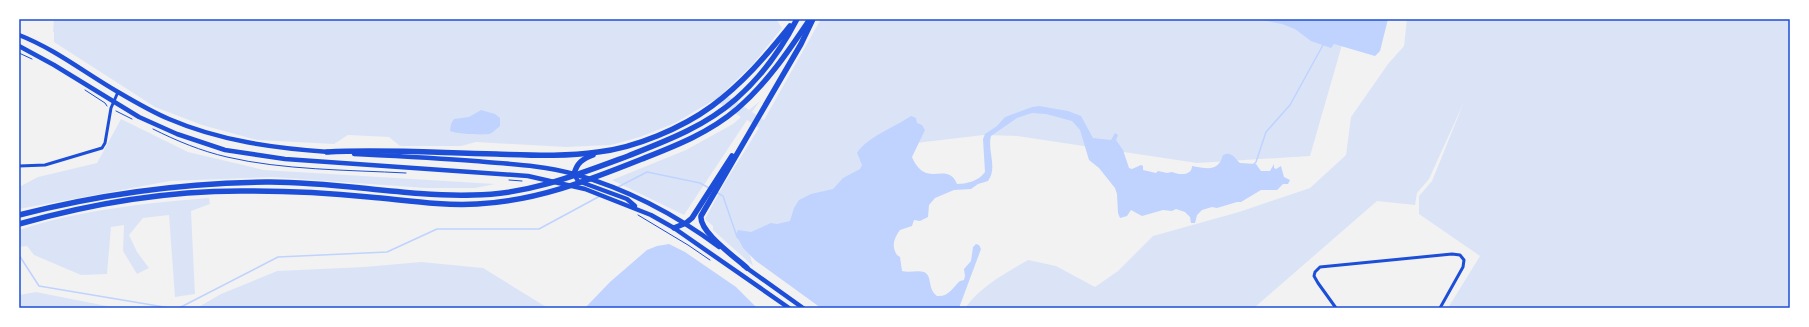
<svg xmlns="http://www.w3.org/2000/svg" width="1809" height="327" font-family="Inter,sans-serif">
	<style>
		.green { fill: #dbe4f7 }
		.water { fill: #bfd3fe }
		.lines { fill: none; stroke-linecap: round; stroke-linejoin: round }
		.stream { stroke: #bfd3fe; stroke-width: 1.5 }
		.path { stroke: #1d4ed8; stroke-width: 1 }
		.minor { stroke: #1d4ed8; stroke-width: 3 }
		.primary { stroke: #1d4ed8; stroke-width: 4.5 }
		.motorway { stroke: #1d4ed8; stroke-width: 5.5 }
		.neatline { fill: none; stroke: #1d4ed8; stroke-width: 1.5 }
	</style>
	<rect width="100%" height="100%" fill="#f2f2f2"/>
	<g class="green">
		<polygon points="54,19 776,19 782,28 753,64 723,93 749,110 760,101 752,112 764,120 821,19 1308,19 1346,31 1310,156 1197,163 1017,136 984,135 899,145 749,252 753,266 713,230 713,226 705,219 724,184 759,128 747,120 684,215 612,180 686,150 733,124 741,117 714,100 675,123 640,137 611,145 566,147 476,142 461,146 400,146 389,137 348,135 334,144 257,140 202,125 155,107 54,42 54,32 53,32"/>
		<path d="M1407,19H1790V308H1448L1480,256L1419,214V196L1432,181L1464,102L1429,179L1417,193L1415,205L1377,201L1254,308H965C981,286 1004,274 1028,260L1056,266L1095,287L1118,271L1153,236L1239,212L1310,188L1346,155L1351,117L1388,64L1404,46Z"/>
		<polygon points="121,119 188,152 264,170 495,184 475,188 426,188 272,177 170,181 19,209 19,187 38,177 97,163"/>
		<path d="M209,198L210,204L191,211L195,294L175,297L169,215L143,218L129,235L137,252L149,268L137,274L123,251L124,225L111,227L107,274L81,275L34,255L27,246L19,247V230C79,210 146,203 209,198Z"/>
		<polygon points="421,262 483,268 548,308 197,308 221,294 277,271 364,267"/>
		<polygon points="36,292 117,308 19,308 19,295"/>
	</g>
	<g class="water">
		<polygon points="1256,19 1388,19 1380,51 1375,56 1334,44 1331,48 1311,41 1295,29 1282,24"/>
		<path d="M1039,106L1068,111L1081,116L1093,138L1111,140L1115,133L1118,135L1116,140L1123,150L1129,168L1132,169L1141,165L1143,166V170L1156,173L1158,171L1167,173L1172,172C1179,175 1192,176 1192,166C1206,168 1218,173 1223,155C1232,151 1234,158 1240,163L1256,164L1261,171H1270L1274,164V168L1276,169L1281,166L1284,177L1290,180L1288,184H1283L1277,190H1261L1241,202H1237L1217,208L1212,207L1202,210L1197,215L1195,223H1191L1190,217L1185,212L1176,209L1172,211L1163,210L1142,216L1131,210L1127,216L1120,218L1118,213L1117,194L1115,188L1099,168L1089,160L1080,130L1072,121L1046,114L1032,113L1017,118L991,136C987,151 998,167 988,181L978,184L971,189L954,190L935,198L929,205L928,217L920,221L914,220L912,226L900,230C894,238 891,246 897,255L900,257L902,271C909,273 918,270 924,272C933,276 927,289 937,296C949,297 952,288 960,281L964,280L965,276L964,269L971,261L973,247L976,244L979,245L981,249L959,308H821L756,261L743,248L736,234L738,230L751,232L771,223L777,224L790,221L794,208L799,200L811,194L833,189L843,178L860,169L862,165L857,153C867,137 895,127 911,116L916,118L917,123L922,125L925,130L912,157C914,162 918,169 924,172C936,178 950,166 957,184C966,184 979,181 985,172L983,139L985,134L997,126L1005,117L1032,107Z"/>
		<path d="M481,110L495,114L500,118V126C496,129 493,133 489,134C482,135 456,134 450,131L451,124L454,119L469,117Z"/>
		<polygon points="669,244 685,252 736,287 757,308 585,308 610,282 647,250 657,246"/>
	</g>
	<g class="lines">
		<g class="stream">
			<polyline points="1253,165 1256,162 1266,132 1290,105 1323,45"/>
			<polyline points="618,187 647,172 700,183 709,188"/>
			<polyline points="716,192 723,196 737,237 739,239"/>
			<polyline points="19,255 39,286 170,308"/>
			<polyline points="179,308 278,257 387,252 437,229 539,229 600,196"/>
		</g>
		<g class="path">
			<polyline points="19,53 32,59"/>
			<polyline points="85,90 105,103 107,106"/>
			<polyline points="116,111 132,119"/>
			<path d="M153,129C177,141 201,151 227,157C282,170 349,170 406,173"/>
			<polyline points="509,180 522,181"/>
			<polyline points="638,215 688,245 710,260"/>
		</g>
		<g class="minor">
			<polyline points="19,166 45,165 102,148 105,143 111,108 118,92"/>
			<polyline points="1336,308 1318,283 1314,276 1315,272 1320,267 1452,254 1460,255 1464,260 1463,267 1440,308"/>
		</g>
		<g class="primary">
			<path d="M19,35C55,49 85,73 118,92C135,102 152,112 169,119C220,141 274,148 329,152"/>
			<polyline points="19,46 54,65 139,117 177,134 225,150 285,159 528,176 585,189 651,215 674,228 789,308"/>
			<path d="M354,154C394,156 435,158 475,161C508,164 542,165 574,174C627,189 675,214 719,247"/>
			<polyline points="574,174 578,181 627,199 635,206"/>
			<polyline points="744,266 803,308"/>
		</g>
		<g class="motorway">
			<path d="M327,152C383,149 439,153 496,154C530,155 564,157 598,152C635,148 682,128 712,106C743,83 766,56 790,26"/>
			<path d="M574,174C577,163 582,159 593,155"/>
			<path d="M19,215C100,194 182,183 266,182C335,181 404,197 473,195C527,195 577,175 628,156C666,141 704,127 736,99C762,76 781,50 797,19"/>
			<path d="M19,224C93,203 171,190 249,191C289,191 329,193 369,197C404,200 441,206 477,204C536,201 587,181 642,159C675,146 709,133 737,109C767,83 788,52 810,19"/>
			<polyline points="674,228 686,223 692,218 732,156"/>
			<path d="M747,268C735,257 699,232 701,216L801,44L813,19"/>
		</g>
	</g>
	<rect width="1809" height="327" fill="none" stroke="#ffffff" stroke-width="40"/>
	<rect x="20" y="20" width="1769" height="287" class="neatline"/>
</svg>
